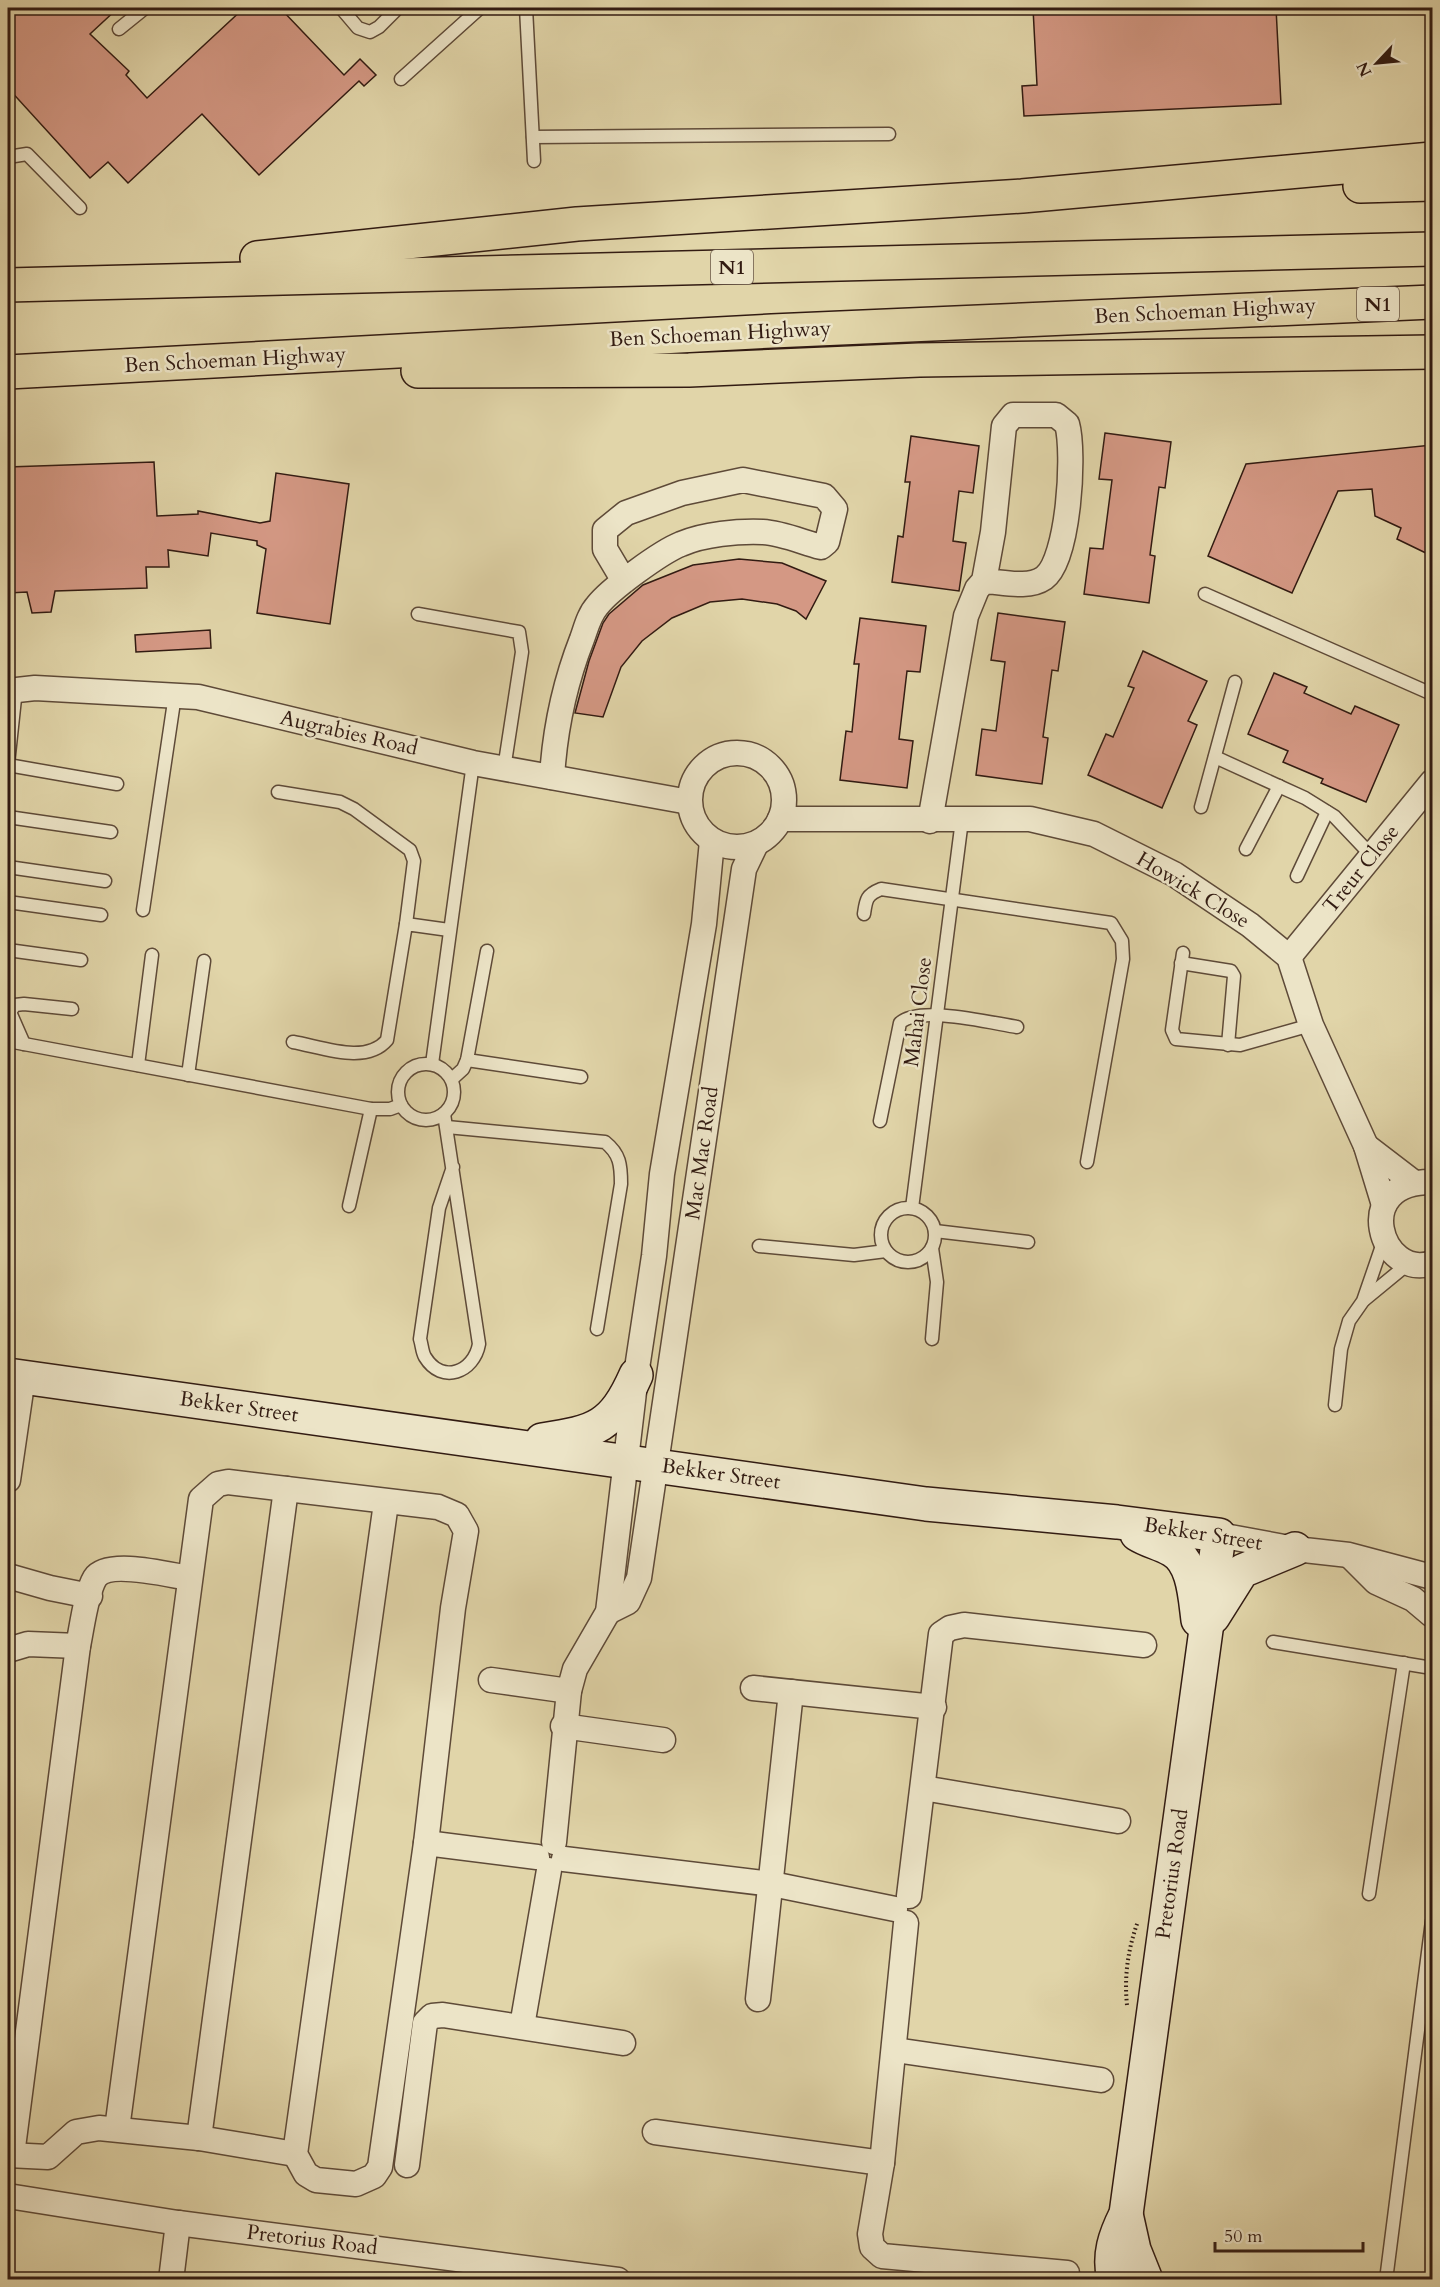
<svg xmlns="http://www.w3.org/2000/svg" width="1440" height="2287" font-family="Cardo,serif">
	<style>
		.building { fill: #d49884; stroke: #321b12; stroke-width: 1.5 }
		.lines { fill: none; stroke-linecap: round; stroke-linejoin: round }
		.lane-casing { stroke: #5e4a38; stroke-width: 15 }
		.street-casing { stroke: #5e4a38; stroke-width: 27 }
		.secondary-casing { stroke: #321b12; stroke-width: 36 }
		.highway-casing { stroke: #321b12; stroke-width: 36 }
		.path { stroke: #321b12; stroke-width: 4; stroke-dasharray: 1.5 3; stroke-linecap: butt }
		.lane { stroke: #ece4c7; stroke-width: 12 }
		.street { stroke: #ece4c7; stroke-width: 24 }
		.secondary { stroke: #ece4c7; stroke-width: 33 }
		.highway { stroke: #e1d5a9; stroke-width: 33 }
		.labels { text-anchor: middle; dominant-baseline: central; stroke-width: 5; stroke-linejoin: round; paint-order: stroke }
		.shield { fill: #ece4c7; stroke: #6a5748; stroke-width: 1.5 }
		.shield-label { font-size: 20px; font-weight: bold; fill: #321b12 }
		.street-label { font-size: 21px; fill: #321b12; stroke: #ece4c7 }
	</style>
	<rect width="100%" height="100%" fill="#e1d5a9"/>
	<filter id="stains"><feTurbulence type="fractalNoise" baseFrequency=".00333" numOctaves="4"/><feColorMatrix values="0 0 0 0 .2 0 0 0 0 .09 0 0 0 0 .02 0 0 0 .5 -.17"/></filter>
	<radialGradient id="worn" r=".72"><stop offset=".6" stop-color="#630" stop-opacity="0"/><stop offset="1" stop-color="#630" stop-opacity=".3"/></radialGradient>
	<g class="building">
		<polygon points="8,8 118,8 90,34 129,71 126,75 147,98 244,8 280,8 344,75 360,59 376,75 364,86 359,81 259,175 202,114 128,183 108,162 90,178 8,88"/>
		<polygon points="1033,8 1276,8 1281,104 1024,116 1022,86 1037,85"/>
		<polygon points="1105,433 1171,442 1165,488 1159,487 1150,555 1155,556 1149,603 1084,594 1090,548 1103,549 1112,480 1099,479"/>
		<polygon points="911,436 979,446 973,493 959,491 953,541 966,543 959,591 892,582 898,536 903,537 910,482 905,482"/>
		<polygon points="1432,445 1432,556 1397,539 1401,528 1375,516 1372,489 1338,491 1292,593 1208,556 1246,464"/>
		<polygon points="154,462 157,516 198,514 198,511 260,523 270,521 276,473 349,484 330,624 257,613 266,549 257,545 257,541 211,533 208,556 168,550 169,567 146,567 147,588 55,591 51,612 32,613 27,592 8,593 8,467"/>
		<polygon points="739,559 782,563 826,581 806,619 796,611 777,604 742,599 710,602 672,618 642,641 621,667 603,717 575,713 589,661 603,623 609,614 643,585 693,565"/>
		<polygon points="998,613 1065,622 1058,671 1052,670 1043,737 1048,738 1042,784 976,775 982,729 996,731 1005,662 991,660"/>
		<polygon points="860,618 926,626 920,672 907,671 899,739 913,741 907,788 840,780 846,731 852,732 859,664 854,664"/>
		<polygon points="210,630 211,648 136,652 135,635"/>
		<polygon points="1143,651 1207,681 1188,721 1197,725 1162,808 1088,775 1106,734 1113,737 1134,688 1128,686"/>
		<polygon points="1274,673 1307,687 1304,693 1351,714 1355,706 1399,725 1366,802 1321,783 1323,779 1283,762 1288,751 1248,734"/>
	</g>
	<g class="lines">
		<g class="lane-casing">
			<g id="lane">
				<polyline points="341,8 358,28 370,32 379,27 398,8"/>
				<polyline points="526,8 534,161"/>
				<polyline points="119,29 145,8"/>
				<polyline points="401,79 480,8"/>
				<polyline points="533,137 889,134"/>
				<polyline points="8,157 27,154 80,208"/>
				<polyline points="1205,594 1432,694"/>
				<polyline points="418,614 519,632 522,652 504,769"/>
				<polyline points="1215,757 1305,798 1334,816 1372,856"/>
				<polyline points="8,764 16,689"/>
				<polyline points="8,765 117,784"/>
				<polyline points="278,792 340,802 354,809 410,850 414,861 406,924"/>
				<polyline points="1201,807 1235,682"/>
				<polyline points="8,817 111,832"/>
				<polyline points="1246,849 1279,786"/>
				<polyline points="8,867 105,881"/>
				<polyline points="1297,876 1327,812"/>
				<polyline points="8,902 101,915"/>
				<polyline points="143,910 175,695"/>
				<path d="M864,914C866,900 866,895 881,889L1111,923L1122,941L1123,959L1087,1162"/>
				<polyline points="8,950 81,960"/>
				<polyline points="1183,953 1172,1030 1176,1039 1240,1045 1311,1025"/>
				<polyline points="1181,963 1231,971 1234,976 1228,1045"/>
				<polyline points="8,1041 371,1109 390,1109 401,1105"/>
				<path d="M293,1042C322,1047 366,1065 387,1040L406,924L449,930"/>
				<polyline points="24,1044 10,1012 15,1005 24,1004 72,1009"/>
				<polyline points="467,1060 581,1077"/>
				<circle cx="426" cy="1092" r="28"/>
				<polyline points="432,1064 473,763"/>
				<polyline points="138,1065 152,955"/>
				<polyline points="188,1075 204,961"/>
				<polyline points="452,1079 463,1069 467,1060 487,951"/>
				<path d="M444,1114L479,1344C474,1372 442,1385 425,1357C422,1352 422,1345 420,1339L439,1208L453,1167"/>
				<path d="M880,1121L900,1023C919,1005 991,1023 1017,1027"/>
				<path d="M447,1127L605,1142C620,1154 621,1165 621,1184L597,1329"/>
				<polyline points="349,1206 371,1109"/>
				<polyline points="912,1208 962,820"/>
				<circle cx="908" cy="1235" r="27"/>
				<polyline points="935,1231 1028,1242"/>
				<polyline points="759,1246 854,1255 886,1251"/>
				<polyline points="932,1248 937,1282 932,1339"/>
				<polyline points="1364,1300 1409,1263"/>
				<polyline points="1335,1405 1341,1349 1349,1321 1363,1301 1384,1240"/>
				<polyline points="1273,1642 1432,1668"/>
				<polyline points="1369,1894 1404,1663"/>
				<polyline points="1386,2280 1432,1921"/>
			</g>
		</g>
		<g class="street-casing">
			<g id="street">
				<polyline points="8,691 35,688 198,697 473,763 689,802"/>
				<circle cx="737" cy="800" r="47"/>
				<path d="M552,777C555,728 564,685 582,639C586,628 589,615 597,606C610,589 661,552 681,544C704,534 738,531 763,532C782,533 802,542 821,547L827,542L835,509L824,496L743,480L682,493L626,513L605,530V549L624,581"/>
				<polyline points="780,819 1030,819 1094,834 1174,874 1250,925 1289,957 1311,1025 1366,1146 1384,1205"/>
				<path d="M930,821L966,616L977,589L984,581L993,532L1004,426L1013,415H1056L1067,424C1075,452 1069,560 1044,578C1028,589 1003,582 984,581"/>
				<polyline points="1289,957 1432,782"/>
				<polyline points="1366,1146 1413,1182"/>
				<path d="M1432,1182C1349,1181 1381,1281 1432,1263"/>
				<polyline points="8,1480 23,1377"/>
				<polyline points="1219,1535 1295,1549 1349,1555 1432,1577"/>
				<polyline points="1350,1556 1376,1582 1413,1599 1432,1615"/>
				<polyline points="8,1576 50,1588 90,1596"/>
				<polyline points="608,1612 628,1602 639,1578 744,869 756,844"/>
				<polyline points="8,1650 28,1644 78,1646"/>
				<polyline points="491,1680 569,1691"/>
				<polyline points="753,1688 934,1707"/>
				<polyline points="563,1726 663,1740"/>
				<polyline points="923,1788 1118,1821"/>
				<polyline points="554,1842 569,1691 575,1669 608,1612 636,1375 654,1256 662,1174 704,924 712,841"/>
				<polyline points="426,1843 537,1857"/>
				<polyline points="564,1859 772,1884 895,1909"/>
				<polyline points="909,1896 941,1634 950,1628 964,1625 1144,1645"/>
				<polyline points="906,1923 882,2163 870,2234 872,2247 882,2256 1067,2273"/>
				<polyline points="758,1999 791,1692"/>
				<polyline points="522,2026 549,1870"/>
				<polyline points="895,2050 1101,2080"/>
				<polyline points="117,2129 201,1499 218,1484 228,1482 438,1507 457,1515 466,1531 453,1608 426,1843 380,2167 374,2176 356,2184 316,2180 306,2174 295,2154 386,1503"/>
				<polyline points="655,2132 882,2163"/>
				<polyline points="199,2138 286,1489"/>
				<polyline points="8,2155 48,2157 76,2132 99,2128 199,2138 295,2154"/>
				<path d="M12,2155L78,1646C82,1627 86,1593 95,1578C108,1559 169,1575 189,1578"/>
				<polyline points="407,2165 425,2023 432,2016 443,2015 623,2043"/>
				<polyline points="8,2196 178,2223 618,2280"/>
				<polyline points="171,2280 178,2223"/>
			</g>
		</g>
		<g class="secondary-casing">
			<g id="secondary">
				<path d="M8,1375L926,1504L1117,1522L1219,1535L1126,2214C1115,2236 1108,2255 1114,2280"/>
				<path d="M542,1440C596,1432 613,1427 636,1375"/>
				<path d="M1137,1534C1148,1541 1160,1543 1172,1550C1194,1562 1195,1598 1198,1620"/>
				<polyline points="1213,1617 1242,1571 1295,1549"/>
				<polyline points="1126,2214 1134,2250 1146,2280"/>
			</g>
		</g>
		<g class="highway-casing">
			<g id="highway">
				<polyline points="1360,186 1432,184"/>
				<polyline points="257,258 577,224 1022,196 1432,159"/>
				<polyline points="8,285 1432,249"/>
				<polyline points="418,371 689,370 919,360 1432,352"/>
				<polyline points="8,372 772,331 1432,302"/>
			</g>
		</g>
		<path class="path" d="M1127,2005C1124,1976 1128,1949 1138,1921"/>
		<use href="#lane" class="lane"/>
		<use href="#street" class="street"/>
		<use href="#secondary" class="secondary"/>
		<use href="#highway" class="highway"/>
	</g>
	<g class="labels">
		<g class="shield">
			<rect x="711" y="250" width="42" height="34" rx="4.5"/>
			<rect x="1357" y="287" width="42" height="34" rx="4.5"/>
		</g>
		<g class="shield-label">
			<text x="732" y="267">N1</text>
			<text x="1378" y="304">N1</text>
		</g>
		<g class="street-label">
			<text transform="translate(1205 311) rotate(-3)">Ben Schoeman Highway</text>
			<text transform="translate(720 334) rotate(-3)">Ben Schoeman Highway</text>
			<text transform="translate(235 360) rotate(-3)">Ben Schoeman Highway</text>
			<text transform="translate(349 733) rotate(13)">Augrabies Road</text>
			<text transform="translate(1361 869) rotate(-51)">Treur Close</text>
			<text transform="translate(1193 890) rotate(31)">Howick Close</text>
			<text transform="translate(918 1012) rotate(-83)">Mahai Close</text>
			<text transform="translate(702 1153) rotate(-82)">Mac Mac Road</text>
			<text transform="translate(239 1407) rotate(8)">Bekker Street</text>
			<text transform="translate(721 1474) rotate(8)">Bekker Street</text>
			<text transform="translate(1203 1534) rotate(9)">Bekker Street</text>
			<text transform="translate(1172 1874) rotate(-82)">Pretorius Road</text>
			<text transform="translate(312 2240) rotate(7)">Pretorius Road</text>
		</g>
	</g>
	<rect width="1440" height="2287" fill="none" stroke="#e1d5a9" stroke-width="30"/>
	<rect x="9" y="9" width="1422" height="2269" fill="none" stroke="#321b12" stroke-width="3"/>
	<rect x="15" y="15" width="1410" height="2257" fill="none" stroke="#321b12" stroke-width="1.5"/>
	<g transform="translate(1377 63) rotate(244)" stroke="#ece4c7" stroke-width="4.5" paint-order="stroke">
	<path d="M0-4.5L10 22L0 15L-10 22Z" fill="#321b12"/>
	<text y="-9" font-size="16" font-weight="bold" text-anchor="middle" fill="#321b12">N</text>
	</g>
	<path d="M1215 2242v9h148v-9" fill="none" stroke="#321b12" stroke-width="3"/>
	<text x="1224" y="2242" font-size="18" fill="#321b12" stroke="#ece4c7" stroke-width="4.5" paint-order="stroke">50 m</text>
	<rect width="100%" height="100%" filter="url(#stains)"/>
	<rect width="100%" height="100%" fill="url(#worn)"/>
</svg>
